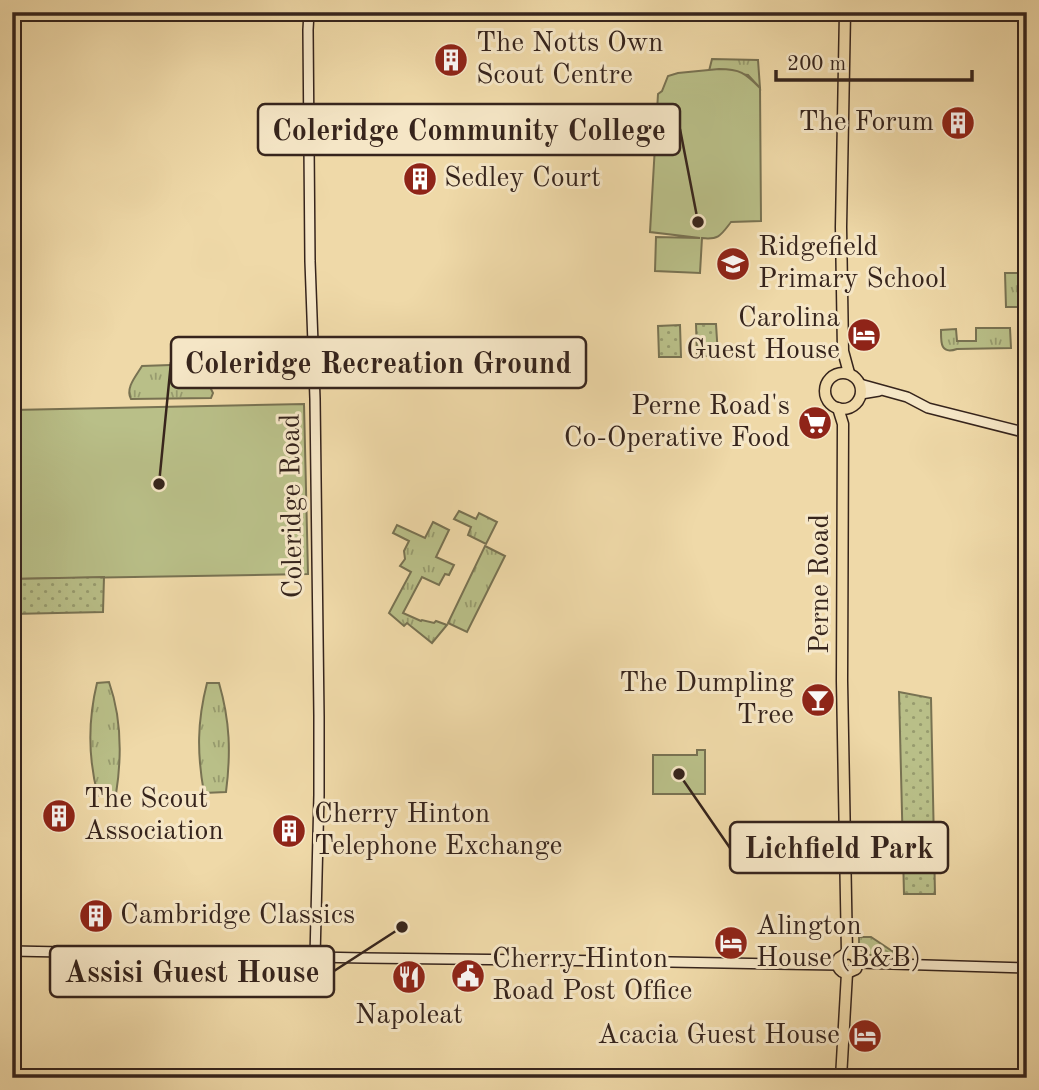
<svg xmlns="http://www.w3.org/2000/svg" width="1039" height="1090" font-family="'Old Standard TT',serif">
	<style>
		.grass { fill: url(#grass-tufts); stroke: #787252; stroke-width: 2 }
		.forest { fill: url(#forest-crowns); stroke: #787252; stroke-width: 2 }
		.park { fill: #b9bf88; stroke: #787252; stroke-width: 2 }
		.garden { fill: url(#garden-dots); stroke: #787252; stroke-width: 2 }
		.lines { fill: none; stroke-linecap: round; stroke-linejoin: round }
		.secondary-casing { stroke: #36241c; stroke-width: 12 }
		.primary-casing { stroke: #36241c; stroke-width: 13 }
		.secondary { stroke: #f5e6c6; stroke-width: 9 }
		.primary { stroke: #efd9a8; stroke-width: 10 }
		.labels { text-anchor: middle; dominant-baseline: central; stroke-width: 6; stroke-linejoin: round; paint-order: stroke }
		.poi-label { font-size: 28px; fill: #36241c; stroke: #f5e6c6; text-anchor: start }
		.street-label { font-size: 28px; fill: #36241c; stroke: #f5e6c6 }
		.leader { fill: none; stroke: #36241c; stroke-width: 2.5 }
		.callout-dot { fill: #36241c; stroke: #f5e6c6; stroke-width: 2.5 }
		.callout { fill: #f5e6c6; stroke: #36241c; stroke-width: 2.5 }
		.callout-label { font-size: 30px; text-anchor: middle; font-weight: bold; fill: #36241c }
	</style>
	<defs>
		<pattern id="grass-tufts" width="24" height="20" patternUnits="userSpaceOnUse" patternTransform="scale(1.75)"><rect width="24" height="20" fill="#b9bf88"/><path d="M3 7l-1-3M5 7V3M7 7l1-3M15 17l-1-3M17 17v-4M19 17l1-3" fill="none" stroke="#979b6e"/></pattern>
		<pattern id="forest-crowns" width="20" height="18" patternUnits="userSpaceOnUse" patternTransform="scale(1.75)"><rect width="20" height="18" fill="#b9bf88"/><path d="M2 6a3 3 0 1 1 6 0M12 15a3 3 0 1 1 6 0" fill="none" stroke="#979b6e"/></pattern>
		<pattern id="garden-dots" width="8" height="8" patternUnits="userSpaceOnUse" patternTransform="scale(1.75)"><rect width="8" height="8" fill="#b9bf88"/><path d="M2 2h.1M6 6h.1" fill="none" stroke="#979b6e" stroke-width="1.8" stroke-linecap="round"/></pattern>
	</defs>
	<rect width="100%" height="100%" fill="#efd9a8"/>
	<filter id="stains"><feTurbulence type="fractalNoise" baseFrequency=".00286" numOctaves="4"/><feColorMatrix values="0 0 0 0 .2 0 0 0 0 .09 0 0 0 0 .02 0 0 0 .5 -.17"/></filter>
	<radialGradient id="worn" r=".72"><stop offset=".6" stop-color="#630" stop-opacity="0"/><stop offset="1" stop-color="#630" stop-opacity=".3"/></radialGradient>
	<g class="grass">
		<polygon points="712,59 758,60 760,88 748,75 709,71"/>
		<polygon points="1005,273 1027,273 1027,307 1006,307"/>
		<path d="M976,328H1010L1011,348L957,349C940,355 941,342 941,330L956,329L957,341H976Z"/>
		<path d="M199,364L213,393L211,398L131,399C125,388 136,376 142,366Z"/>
		<polygon points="459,511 476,519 479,513 497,522 486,544 468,535 471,527 454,519"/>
		<polygon points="433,522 449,530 436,557 454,565 449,575 445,574 439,585 422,577 403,613 421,621 422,620 434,623 436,621 447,625 432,643 407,623 404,626 389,613 411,572 400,566 405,559 404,551 409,541 393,533 397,525 425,538"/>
		<polygon points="485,546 505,556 467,632 448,623"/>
		<path d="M109,682C122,719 122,756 116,794L98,796C88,758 88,720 97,683Z"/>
		<path d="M207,683H219C230,721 231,753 226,792L204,793C197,754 197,722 207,683Z"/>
	</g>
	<path class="forest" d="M859,937H871L904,959C888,959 873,959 859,949Z"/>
	<g class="park">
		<path d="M719,69C740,69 745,73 760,88L761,221L731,222C721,235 719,240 702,238L700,273L655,271L656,237L700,238L650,232L658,94L662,91L668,76L678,73Z"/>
		<polygon points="304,404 308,574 12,579 12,410"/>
		<polygon points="697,750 705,750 705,794 653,794 653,755 697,755"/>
	</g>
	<g class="garden">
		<polygon points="696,324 716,324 718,356 697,356"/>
		<polygon points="680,325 681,357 659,357 658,326"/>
		<polygon points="104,577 103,612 12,614 12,579"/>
		<polygon points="899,692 931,698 935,894 904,894"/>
	</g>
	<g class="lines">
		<g class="secondary-casing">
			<g id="secondary">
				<polyline points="309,12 308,30 310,261 315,399 319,716 319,795 315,957"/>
				<polyline points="860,384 907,397 928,408 1027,433"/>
				<polyline points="861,394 879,391"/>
				<polyline points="12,951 364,958 617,961 838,965"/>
				<polyline points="858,963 1027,968"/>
			</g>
		</g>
		<g class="primary-casing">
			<g id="primary">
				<polyline points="845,12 841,227 843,351 849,373"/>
				<circle cx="843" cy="391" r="18"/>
				<polyline points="838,408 843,424 842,681 847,953"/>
				<polyline points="847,953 854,955 858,963 856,969 847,973"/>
				<path d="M847,953L839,958C836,966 839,972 847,973"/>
				<polyline points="841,1078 847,973"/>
			</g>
		</g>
		<use href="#secondary" class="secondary"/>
		<use href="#primary" class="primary"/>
	</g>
	<defs>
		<g id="building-disc" transform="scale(1.75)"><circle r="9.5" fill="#8f2418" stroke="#f5e6c6"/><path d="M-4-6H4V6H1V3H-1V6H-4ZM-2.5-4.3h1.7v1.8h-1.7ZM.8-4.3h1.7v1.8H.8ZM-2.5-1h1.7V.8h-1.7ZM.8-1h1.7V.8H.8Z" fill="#fff"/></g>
		<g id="school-disc" transform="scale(1.75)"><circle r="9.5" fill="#8f2418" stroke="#f5e6c6"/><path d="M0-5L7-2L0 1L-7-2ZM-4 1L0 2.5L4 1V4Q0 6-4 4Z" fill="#fff"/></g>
		<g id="hotel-disc" transform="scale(1.75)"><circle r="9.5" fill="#8f2418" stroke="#f5e6c6"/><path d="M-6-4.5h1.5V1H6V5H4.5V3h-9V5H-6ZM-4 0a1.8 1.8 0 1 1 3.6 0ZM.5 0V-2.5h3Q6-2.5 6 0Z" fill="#fff"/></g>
		<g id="supermarket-disc" transform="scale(1.75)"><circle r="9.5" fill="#8f2418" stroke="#f5e6c6"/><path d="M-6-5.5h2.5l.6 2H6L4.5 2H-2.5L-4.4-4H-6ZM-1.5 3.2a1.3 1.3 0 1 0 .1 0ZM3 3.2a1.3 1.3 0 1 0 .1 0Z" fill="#fff"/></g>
		<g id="bar-disc" transform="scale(1.75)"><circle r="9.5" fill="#8f2418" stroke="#f5e6c6"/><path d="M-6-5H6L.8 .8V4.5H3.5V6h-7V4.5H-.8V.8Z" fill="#fff"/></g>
		<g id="civic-disc" transform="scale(1.75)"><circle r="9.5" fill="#8f2418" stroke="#f5e6c6"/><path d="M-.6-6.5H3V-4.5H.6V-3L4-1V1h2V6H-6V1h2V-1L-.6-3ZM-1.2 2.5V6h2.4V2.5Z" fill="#fff"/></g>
		<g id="restaurant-disc" transform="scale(1.75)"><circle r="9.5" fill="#8f2418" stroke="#f5e6c6"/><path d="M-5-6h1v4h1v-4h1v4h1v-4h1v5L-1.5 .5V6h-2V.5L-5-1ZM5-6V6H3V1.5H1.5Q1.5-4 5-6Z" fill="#fff"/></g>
	</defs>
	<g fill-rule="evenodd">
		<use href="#building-disc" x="451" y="60"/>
		<use href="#building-disc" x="958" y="123"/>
		<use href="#building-disc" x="420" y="179"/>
		<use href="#school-disc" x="733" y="264"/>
		<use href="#hotel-disc" x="864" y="335"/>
		<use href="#supermarket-disc" x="815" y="423"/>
		<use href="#bar-disc" x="818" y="700"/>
		<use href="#building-disc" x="59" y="816"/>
		<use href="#building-disc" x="289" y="831"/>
		<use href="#building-disc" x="96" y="916"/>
		<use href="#hotel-disc" x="731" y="943"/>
		<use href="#civic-disc" x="468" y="976"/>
		<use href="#restaurant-disc" x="409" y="977"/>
		<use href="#hotel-disc" x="865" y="1036"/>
	</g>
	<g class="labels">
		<g class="poi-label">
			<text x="476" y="44">The Notts Own<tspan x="476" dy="32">Scout Centre</tspan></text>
			<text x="934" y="123" text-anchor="end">The Forum</text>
			<text x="444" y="179">Sedley Court</text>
			<text x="758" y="248">Ridgefield<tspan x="758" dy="32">Primary School</tspan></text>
			<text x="840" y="319" text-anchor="end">Carolina<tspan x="840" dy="32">Guest House</tspan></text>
			<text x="790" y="407" text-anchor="end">Perne Road's<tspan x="790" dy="32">Co-Operative Food</tspan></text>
			<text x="794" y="684" text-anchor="end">The Dumpling<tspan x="794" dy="32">Tree</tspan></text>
			<text x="84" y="800">The Scout<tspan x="84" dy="32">Association</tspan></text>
			<text x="314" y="815">Cherry Hinton<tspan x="314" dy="32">Telephone Exchange</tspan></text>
			<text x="120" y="916">Cambridge Classics</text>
			<text x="756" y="927">Alington<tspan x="756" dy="32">House (B&amp;B)</tspan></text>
			<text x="492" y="960">Cherry Hinton<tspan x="492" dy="32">Road Post Office</tspan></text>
			<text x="409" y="1016" text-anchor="middle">Napoleat</text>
			<text x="840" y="1036" text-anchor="end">Acacia Guest House</text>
		</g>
		<g class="street-label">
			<text transform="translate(293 506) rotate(-91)">Coleridge Road</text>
			<text transform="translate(821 584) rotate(-90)">Perne Road</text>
		</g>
	</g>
	<path class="leader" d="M698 222L680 129M159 484L171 362M679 774L730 848M402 927L334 971"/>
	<g class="callout-dot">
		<circle cx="698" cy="222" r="7"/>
		<circle cx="159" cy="484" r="7"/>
		<circle cx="679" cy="774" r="7"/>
		<circle cx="402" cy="927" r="7"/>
	</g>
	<g class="callout">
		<rect x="258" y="104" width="422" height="51" rx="7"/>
		<rect x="171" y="337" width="415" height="51" rx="7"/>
		<rect x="730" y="822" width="218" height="51" rx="7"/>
		<rect x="50" y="946" width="284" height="51" rx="7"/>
	</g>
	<g class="callout-label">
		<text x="469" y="140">Coleridge Community College</text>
		<text x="378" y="373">Coleridge Recreation Ground</text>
		<text x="839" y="858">Lichfield Park</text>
		<text x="192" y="982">Assisi Guest House</text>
	</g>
	<rect width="1039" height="1090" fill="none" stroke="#efd9a8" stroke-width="42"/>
	<rect x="14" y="14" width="1011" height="1062" fill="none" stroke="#36241c" stroke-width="3.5"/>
	<rect x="21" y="21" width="997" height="1048" fill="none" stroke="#36241c" stroke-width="2"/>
	<path d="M776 70v10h196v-10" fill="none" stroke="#36241c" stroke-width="3.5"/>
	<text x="787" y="70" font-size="21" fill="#36241c" stroke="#f5e6c6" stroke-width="5" paint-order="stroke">200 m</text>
	<rect width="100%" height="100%" filter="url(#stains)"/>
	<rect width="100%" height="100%" fill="url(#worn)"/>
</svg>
